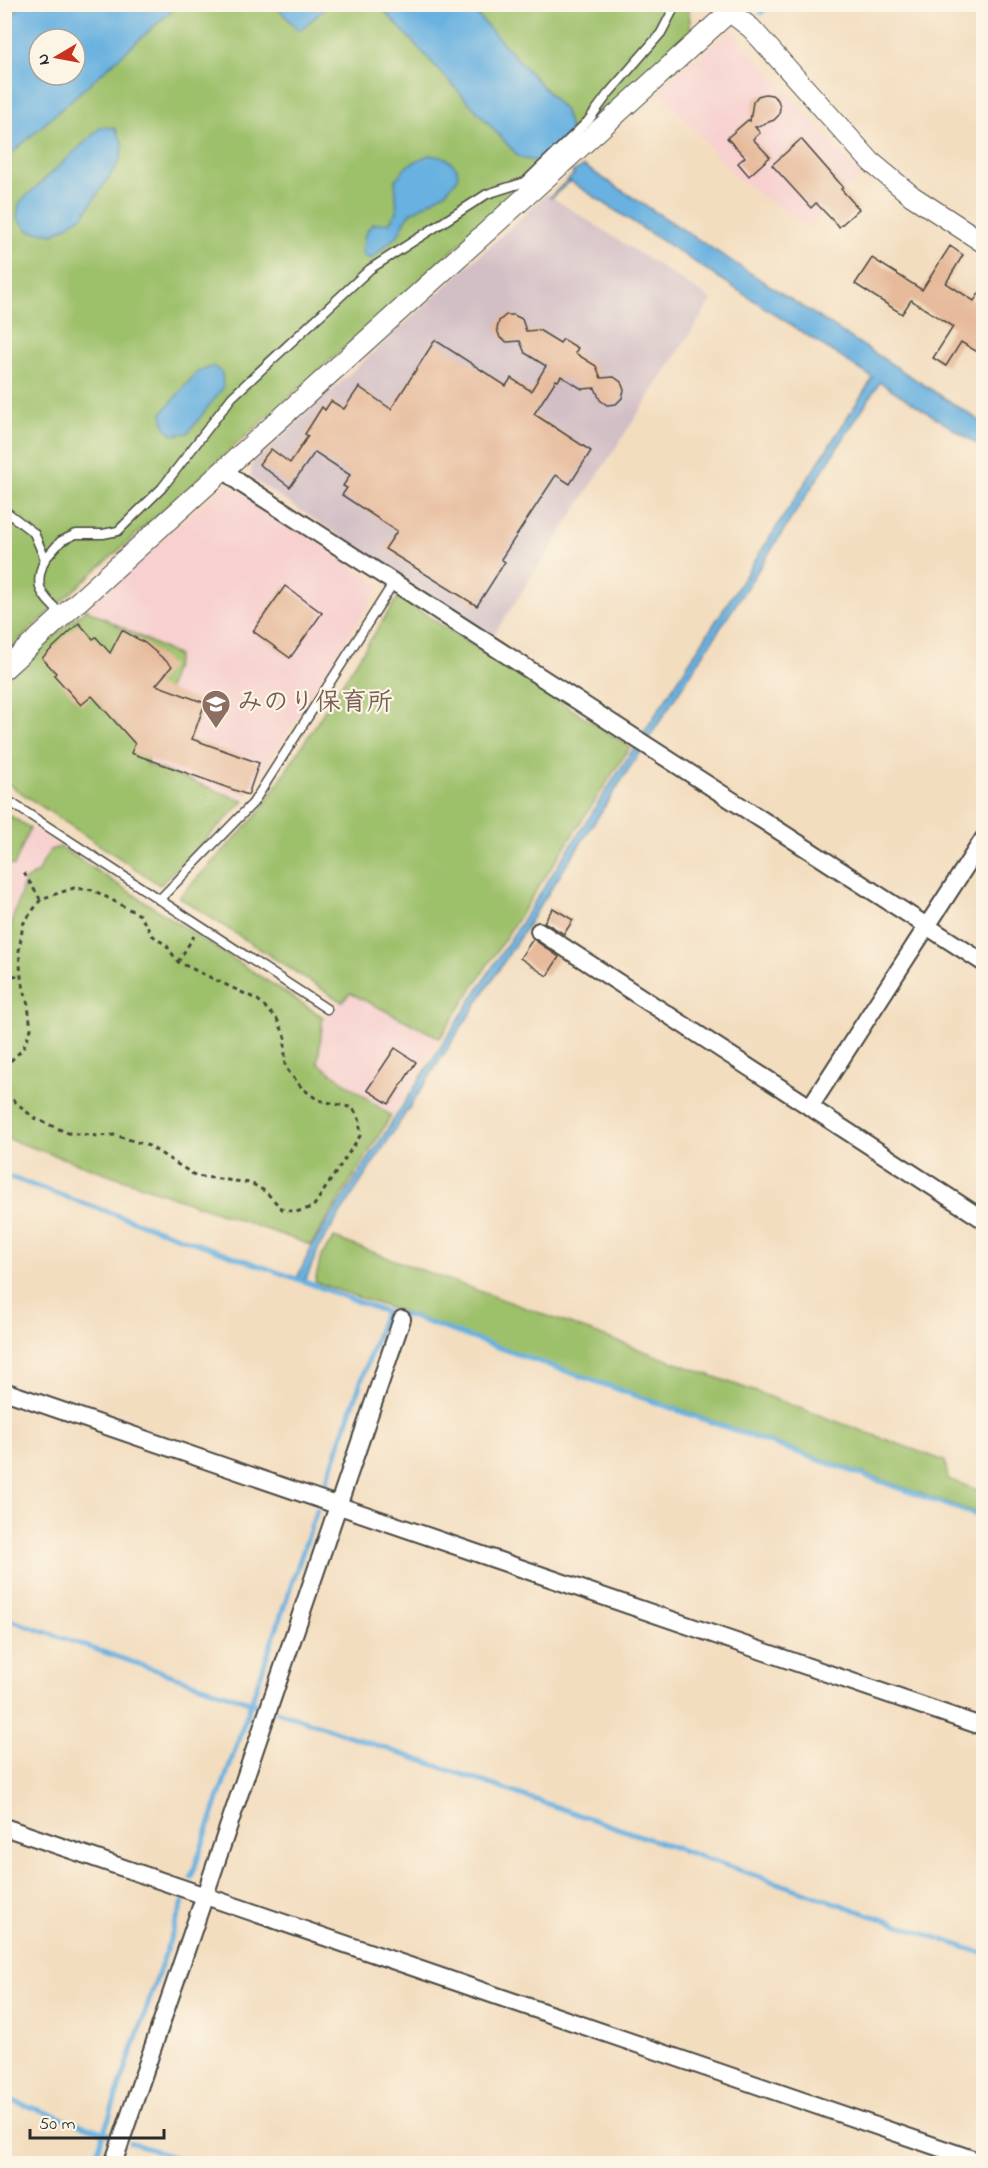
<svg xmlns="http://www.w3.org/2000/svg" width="988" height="2168" font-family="'Indie Flower','Klee One',sans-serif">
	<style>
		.built { fill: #f7d0cf }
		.industrial { fill: #d2bec5 }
		.green { fill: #9dc06a; stroke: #64764a; stroke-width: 1.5; fill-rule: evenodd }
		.water { fill: #68b1e0; stroke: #4a6e86; stroke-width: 1.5; fill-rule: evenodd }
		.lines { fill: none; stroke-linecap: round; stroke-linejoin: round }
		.stream { stroke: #68b1e0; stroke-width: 5 }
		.building { fill: #e6b99a }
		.service-casing { stroke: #494641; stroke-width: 11 }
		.minor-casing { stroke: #494641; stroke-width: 20 }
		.tertiary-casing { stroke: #494641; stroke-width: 22 }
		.path { stroke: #494641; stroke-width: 3; stroke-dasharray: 4.5 4.5; stroke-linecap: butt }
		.service { stroke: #fff; stroke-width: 8 }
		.minor { stroke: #fff; stroke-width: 16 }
		.tertiary { stroke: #fff; stroke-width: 20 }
		.labels { text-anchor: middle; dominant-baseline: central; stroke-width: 4.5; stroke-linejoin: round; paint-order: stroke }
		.education-label { font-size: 26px; font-weight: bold; fill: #785e54; stroke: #fcf5e5; text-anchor: start }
	</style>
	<rect width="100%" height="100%" fill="#fcf5e5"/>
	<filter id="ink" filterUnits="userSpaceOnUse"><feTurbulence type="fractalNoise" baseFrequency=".0167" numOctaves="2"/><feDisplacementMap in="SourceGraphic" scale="12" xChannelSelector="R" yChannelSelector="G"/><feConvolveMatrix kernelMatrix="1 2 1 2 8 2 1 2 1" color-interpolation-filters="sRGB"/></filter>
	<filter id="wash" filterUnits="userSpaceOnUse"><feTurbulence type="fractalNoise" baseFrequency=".008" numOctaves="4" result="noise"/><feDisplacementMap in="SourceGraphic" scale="24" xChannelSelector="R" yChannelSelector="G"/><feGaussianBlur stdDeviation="1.35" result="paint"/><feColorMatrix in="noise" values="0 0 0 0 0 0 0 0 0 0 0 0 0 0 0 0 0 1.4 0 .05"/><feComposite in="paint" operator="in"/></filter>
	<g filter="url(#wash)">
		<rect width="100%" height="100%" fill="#f3ddbf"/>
		<g class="built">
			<polygon points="731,30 861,176 818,215 810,228 739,180 659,90"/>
			<polygon points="226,483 381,585 244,801 146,764 178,656 86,609"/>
			<polygon points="30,828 60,847 50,850 37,873 25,880 5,943 5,863 14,866"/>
			<polygon points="349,993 440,1038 391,1116 318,1063 323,1017"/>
		</g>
		<polygon class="industrial" points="547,194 712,300 493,636 251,478 252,463"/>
		<g class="green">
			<path d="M688,4L691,32L596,122L5,652L4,5ZM39,39H75V75H39Z"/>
			<polygon points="398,597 630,747 440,1038 350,993 342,1002 179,897 258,814"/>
			<polygon points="86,609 178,656 146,764 244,801 160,885 5,782 4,680"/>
			<polygon points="4,812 30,828 14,866 5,863"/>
			<polygon points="60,847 323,1017 318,1063 391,1116 311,1245 5,1138 5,943 25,880 37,873 50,850"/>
			<polygon points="334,1238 945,1461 948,1479 983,1492 983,1515 315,1282 321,1256"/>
		</g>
		<g class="water">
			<path d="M23,5H178L5,159V21ZM39,39H75V75H39Z"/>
			<polygon points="275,5 329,5 299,31"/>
			<polygon points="379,5 468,5 565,111 571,132 539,162 520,158"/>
			<polygon points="101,127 115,128 123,144 120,161 83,216 54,234 29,231 17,218 19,203"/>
			<polygon points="429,155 446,158 457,168 458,178 445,193 409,214 398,235 371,259 362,255 365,234 372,224 389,223 397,212 395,180 408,165"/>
			<polygon points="584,166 983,423 983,448 880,382 320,1245 306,1279 298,1276 312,1246 873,378 570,181 551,198 550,197 574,174 572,172"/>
			<polygon points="213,366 222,373 223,388 188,433 173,435 164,426 162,413 196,373"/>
		</g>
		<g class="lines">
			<g class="stream">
				<polyline points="761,13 770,4"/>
				<polyline points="4,1175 300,1280"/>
				<polyline points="304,1272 300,1280 385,1312 324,1489"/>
				<polyline points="385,1312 412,1317 984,1518"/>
				<polyline points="4,1618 261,1706"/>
				<polyline points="277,1711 984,1954"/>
				<polyline points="191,1878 317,1510"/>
				<polyline points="4,2098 115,2136"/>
				<polyline points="130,2142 194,2164"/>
				<polyline points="93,2164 183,1902"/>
			</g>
		</g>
		<g id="blocks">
			<g class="building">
				<polygon points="765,94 772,95 778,100 780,107 779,115 774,120 755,127 760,133 753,139 770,157 749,176 738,163 745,157 727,138 748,120 750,121 753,102 758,96"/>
				<polygon points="801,139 843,187 841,189 859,209 839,227 816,203 811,208 772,165"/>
				<polygon points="950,246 963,255 946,283 974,301 984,286 984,356 961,342 946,366 933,358 953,327 911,300 902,314 855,284 872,258 922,290"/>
				<polygon points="506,315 514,315 522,319 526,331 539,330 560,343 563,339 578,348 575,353 596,366 601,378 614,377 621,382 624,390 622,398 616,404 607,405 600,400 595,388 582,389 561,376 558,381 556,380 534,414 591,451 570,484 556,475 501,559 505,562 477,606 385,549 397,531 342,495 347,488 343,486 350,475 315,452 290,487 259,464 271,449 290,463 308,436 305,434 322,407 325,410 331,401 344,409 359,387 391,409 435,340 506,386 511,378 531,391 546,366 525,353 520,341 507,342 500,338 497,329 499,321"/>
				<polygon points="285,586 322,613 290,658 253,631"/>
				<polygon points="79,623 93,639 96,637 110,653 122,630 145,643 172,666 156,685 205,703 192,739 259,763 248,795 131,753 135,744 92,696 81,705 54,675 56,673 42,658"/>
				<polygon points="553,908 573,920 564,934 544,922"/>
				<polygon points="533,939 559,957 547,976 520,958"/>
				<polygon points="395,1048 416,1062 389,1104 367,1090"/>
			</g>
		</g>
	</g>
	<g filter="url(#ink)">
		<use href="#blocks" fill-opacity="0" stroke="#494641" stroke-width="1.5"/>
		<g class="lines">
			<g class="service-casing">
				<g id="service">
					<path d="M4,510L34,533L45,559C32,588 42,595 62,615"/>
					<polyline points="45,559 61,541 76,534 103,534 118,531 162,488 232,397 370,269 487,194 525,182 588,121 608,94 661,33 673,10 673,4"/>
					<polyline points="4,798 327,1009"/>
					<polyline points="159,900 253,803 394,582"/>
				</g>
			</g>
			<g class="minor-casing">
				<g id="minor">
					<polyline points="225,470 240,483 984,963"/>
					<polyline points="539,931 984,1220"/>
					<polyline points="810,1107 984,838"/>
					<polyline points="4,1391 984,1727"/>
					<polyline points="4,1827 984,2163"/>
					<polyline points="113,2164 402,1319"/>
				</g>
			</g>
			<g class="tertiary-casing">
				<g id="tertiary">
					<polyline points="730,12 751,28 871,162 912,196 984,243"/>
					<polyline points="4,669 738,4"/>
				</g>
			</g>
			<g class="path">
				<polyline points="24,873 40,899"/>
				<polyline points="178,962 194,936"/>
				<polyline points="4,974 21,977"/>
				<polyline points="4,1067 23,1049 31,1029 28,1005 21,977 19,951 23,924 41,899 74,888 93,890 140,915 152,935 167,946 178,962 258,1000 277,1019 285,1036 285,1067 302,1088 318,1100 353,1108 360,1121 360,1136 313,1207 296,1212 282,1209 266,1192 251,1183 196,1176 149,1146 115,1135 98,1136 68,1133 34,1118 4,1092"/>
			</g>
			<use href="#service" class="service"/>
			<use href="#minor" class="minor"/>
			<use href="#tertiary" class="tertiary"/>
		</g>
	</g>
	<defs>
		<g id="school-pin" transform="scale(1.5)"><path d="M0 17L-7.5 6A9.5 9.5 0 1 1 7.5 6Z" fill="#8d6e63" stroke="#fcf5e5"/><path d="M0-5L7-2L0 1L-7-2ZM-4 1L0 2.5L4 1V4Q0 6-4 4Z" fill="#fff"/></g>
	</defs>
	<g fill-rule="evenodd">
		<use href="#school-pin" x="216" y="704"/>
	</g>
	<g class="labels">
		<g class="education-label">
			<text x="237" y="704">みのり保育所</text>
		</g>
	</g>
	<rect width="988" height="2168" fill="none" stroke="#fcf5e5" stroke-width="24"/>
	<g transform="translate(57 57) rotate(260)"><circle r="28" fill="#fcf5e5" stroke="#a8a49b" stroke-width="1.5"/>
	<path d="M0-4.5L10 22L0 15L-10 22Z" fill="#c8321e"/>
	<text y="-9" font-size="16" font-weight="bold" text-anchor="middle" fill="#2b2b2b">N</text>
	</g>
	<path d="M30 2129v9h134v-9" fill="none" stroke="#2b2b2b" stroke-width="3"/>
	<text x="39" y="2129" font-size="18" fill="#2b2b2b" stroke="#fcf5e5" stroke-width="4.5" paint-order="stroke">50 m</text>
</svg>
